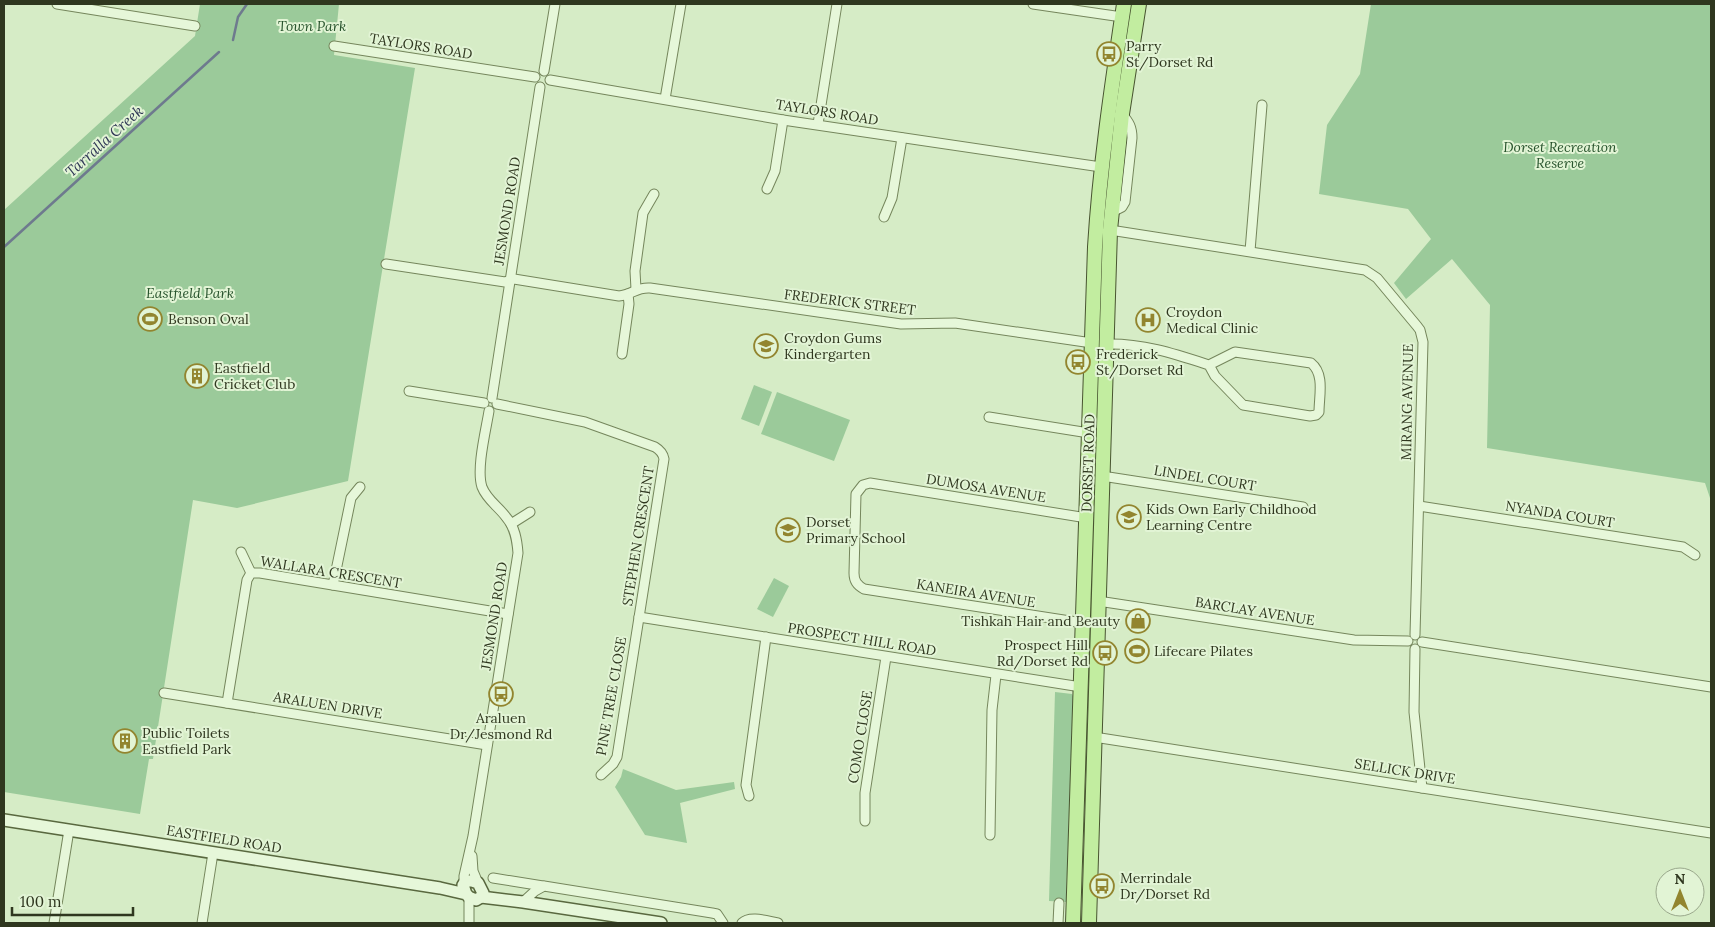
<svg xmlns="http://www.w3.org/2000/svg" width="1715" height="927" font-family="Lora,serif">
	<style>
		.green { fill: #9bca9a }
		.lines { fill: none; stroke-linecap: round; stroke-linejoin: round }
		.stream { stroke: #6e7a8e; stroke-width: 2.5 }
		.minor-casing { stroke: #75865c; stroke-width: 11 }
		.secondary-casing { stroke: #59683f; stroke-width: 14 }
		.primary-casing { stroke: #485430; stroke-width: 16 }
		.minor { stroke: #e6f7d9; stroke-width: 9 }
		.secondary { stroke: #e6f7d9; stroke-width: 11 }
		.primary { stroke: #c2eda0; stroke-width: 14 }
		.labels { text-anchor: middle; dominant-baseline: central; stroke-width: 4; stroke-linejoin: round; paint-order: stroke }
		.park-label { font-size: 14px; font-style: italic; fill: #27532c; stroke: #e2f4d5 }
		.street-label { font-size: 14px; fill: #2f371f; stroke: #e2f4d5 }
		.poi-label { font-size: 14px; fill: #2f371f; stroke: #e2f4d5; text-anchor: start }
		.water-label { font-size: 15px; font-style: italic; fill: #2f3756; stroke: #e2f4d5 }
	</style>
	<rect width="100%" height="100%" fill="#d6ecc6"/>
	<g class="green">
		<polygon points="200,4 339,4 334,55 415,68 348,481 237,508 193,500 153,759 149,759 140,814 4,792 4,210 195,36"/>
		<polygon points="1371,4 1711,4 1711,501 1705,483 1487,448 1490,305 1452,259 1406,299 1394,283 1431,239 1408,209 1319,194 1327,125 1360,74"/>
		<polygon points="754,385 772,392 759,426 741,419"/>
		<polygon points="777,392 850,420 834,461 761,434"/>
		<polygon points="774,578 789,586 773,617 757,609"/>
		<polygon points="1055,692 1072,694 1073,696 1066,902 1049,901"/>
		<polygon points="623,769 676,790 734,782 735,789 680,803 687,843 645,835 615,787 621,777"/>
	</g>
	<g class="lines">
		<g class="stream">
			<polyline points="233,40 238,17 247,4"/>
			<polyline points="4,247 219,52"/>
		</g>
		<g class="minor-casing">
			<g id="minor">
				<polyline points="57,4 195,26"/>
				<polyline points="1033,4 1122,17"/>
				<polyline points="334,46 535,77"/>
				<polyline points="544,71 555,4"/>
				<polyline points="550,80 783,120 1101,167"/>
				<polyline points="665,99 681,4"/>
				<polyline points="818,124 837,4"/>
				<polyline points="767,189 775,171 783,120"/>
				<path d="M1112,212L1122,207L1125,202L1132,138C1132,127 1129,122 1122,114"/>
				<polyline points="884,217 892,198 902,138"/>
				<polyline points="1110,230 1365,270 1377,278 1417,326 1420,330 1423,342 1415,635"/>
				<polyline points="1250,251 1262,105"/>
				<path d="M386,264L505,282L514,279L619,296C632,295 636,287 650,288L901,324L955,323L1092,343"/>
				<polyline points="636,289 635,271 643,213 654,194"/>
				<path d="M1106,344C1142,343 1175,354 1209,365L1235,352L1311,363C1325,374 1319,396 1319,412L1316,415L1310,416L1243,405L1215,376L1209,365"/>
				<polyline points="622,354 629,304 628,294"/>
				<polyline points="409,391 484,403"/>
				<polyline points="492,398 540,87"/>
				<path d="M497,404L585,422L655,447C660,450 663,453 664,459L617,757L613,764L601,775"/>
				<polyline points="989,417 1089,433"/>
				<polyline points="1102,476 1303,507"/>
				<polyline points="1419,506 1683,547 1695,555"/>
				<polyline points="511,524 530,512"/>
				<polyline points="241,552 251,573"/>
				<polyline points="333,585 351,498 360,487"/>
				<polyline points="1098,601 1354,640 1408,641"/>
				<polyline points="639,617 1081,687"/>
				<path d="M1083,623L864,589C857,585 854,581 854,573L856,494L863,485L870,483L1087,518"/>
				<polyline points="1422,642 1711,687"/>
				<polyline points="1415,649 1414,712 1422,788"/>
				<polyline points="164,693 487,745"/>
				<polyline points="227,703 247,580 251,573 260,573 508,614"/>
				<polyline points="1094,737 1711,833"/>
				<polyline points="749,796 746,785 766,637"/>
				<polyline points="865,821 865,793 886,657"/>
				<polyline points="990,835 992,710 996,675"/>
				<polyline points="472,856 473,871 478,883"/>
				<polyline points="493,878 543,886"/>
				<path d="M464,883V876L473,836L518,553C517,540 515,527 506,517C498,506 487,500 482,487C476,469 486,430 489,411"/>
				<polyline points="469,897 469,923"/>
				<polyline points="523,902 535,891 544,886 712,913 717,914 723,923"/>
				<polyline points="54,923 69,830"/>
				<polyline points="202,923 213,853"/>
				<path d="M742,923C750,915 767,921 778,923"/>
				<polyline points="1058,923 1059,903"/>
			</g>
		</g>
		<g class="secondary-casing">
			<g id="secondary">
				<polyline points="4,820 440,888 466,894 469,897 476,900 481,897 483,893 478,883 472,881 466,881 463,885 466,894"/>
				<polyline points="481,897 523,902 661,923"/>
			</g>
		</g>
		<g class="primary-casing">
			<g id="primary">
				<path d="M1073,923L1095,247C1100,165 1112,85 1124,4"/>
				<polyline points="1089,923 1110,230 1122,114 1139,4"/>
			</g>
		</g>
		<use href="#minor" class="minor"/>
		<use href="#secondary" class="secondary"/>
		<use href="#primary" class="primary"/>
	</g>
	<defs>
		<g id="bus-ring" transform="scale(1.25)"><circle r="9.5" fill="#e2f4d5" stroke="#92852f" stroke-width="1.5"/><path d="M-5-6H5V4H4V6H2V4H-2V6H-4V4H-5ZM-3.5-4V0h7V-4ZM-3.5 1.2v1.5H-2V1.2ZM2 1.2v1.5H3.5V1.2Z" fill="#92852f"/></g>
		<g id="stadium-ring" transform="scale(1.25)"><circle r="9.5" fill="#e2f4d5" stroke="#92852f" stroke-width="1.5"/><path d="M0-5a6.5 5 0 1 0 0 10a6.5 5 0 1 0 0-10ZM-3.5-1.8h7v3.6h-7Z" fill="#92852f"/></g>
		<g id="hospital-ring" transform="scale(1.25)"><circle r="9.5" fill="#e2f4d5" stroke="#92852f" stroke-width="1.5"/><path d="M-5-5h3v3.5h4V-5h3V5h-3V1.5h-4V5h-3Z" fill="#92852f"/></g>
		<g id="school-ring" transform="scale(1.25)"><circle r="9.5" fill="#e2f4d5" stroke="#92852f" stroke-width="1.5"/><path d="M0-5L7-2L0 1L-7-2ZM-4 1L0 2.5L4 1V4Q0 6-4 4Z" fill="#92852f"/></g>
		<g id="building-ring" transform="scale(1.25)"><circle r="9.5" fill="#e2f4d5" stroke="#92852f" stroke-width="1.5"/><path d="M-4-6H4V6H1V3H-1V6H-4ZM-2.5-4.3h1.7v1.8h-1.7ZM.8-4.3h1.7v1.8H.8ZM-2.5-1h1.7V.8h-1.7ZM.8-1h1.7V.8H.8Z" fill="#92852f"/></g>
		<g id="shop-ring" transform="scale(1.25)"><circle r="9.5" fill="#e2f4d5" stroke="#92852f" stroke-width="1.5"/><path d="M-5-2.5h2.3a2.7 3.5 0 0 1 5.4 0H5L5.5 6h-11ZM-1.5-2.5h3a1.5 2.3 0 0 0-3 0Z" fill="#92852f"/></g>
	</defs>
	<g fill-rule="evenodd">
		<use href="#bus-ring" x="1109" y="54"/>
		<use href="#stadium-ring" x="150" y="319"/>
		<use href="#hospital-ring" x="1148" y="320"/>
		<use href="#school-ring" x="766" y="346"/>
		<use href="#bus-ring" x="1078" y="362"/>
		<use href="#building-ring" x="197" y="376"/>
		<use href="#school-ring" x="1129" y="517"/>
		<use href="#school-ring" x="788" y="530"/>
		<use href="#shop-ring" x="1138" y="621"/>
		<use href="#stadium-ring" x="1137" y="651"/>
		<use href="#bus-ring" x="1105" y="653"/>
		<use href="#bus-ring" x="501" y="694"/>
		<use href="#building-ring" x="125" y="741"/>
		<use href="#bus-ring" x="1102" y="886"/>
	</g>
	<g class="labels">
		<g class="park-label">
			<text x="312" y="26">Town Park</text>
			<text x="1560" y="147">Dorset Recreation<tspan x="1560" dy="16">Reserve</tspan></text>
			<text x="190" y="293">Eastfield Park</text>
		</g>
		<g class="street-label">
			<text transform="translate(421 46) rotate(9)">TAYLORS ROAD</text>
			<text transform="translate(827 112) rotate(9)">TAYLORS ROAD</text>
			<text transform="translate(507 211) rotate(-81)">JESMOND ROAD</text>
			<text transform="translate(850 302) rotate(7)">FREDERICK STREET</text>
			<text transform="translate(1407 402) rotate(-89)">MIRANG AVENUE</text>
			<text transform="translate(1088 463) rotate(-88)">DORSET ROAD</text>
			<text transform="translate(1205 478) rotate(9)">LINDEL COURT</text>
			<text transform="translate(986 488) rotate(9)">DUMOSA AVENUE</text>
			<text transform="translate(1560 514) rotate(9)">NYANDA COURT</text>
			<text transform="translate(638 536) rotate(-81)">STEPHEN CRESCENT</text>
			<text transform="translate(331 572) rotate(9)">WALLARA CRESCENT</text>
			<text transform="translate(976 593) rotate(9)">KANEIRA AVENUE</text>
			<text transform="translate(1255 611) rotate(9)">BARCLAY AVENUE</text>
			<text transform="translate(494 616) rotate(-81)">JESMOND ROAD</text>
			<text transform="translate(862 639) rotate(9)">PROSPECT HILL ROAD</text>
			<text transform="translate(611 696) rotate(-80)">PINE TREE CLOSE</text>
			<text transform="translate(328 705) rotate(9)">ARALUEN DRIVE</text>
			<text transform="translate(860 737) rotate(-81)">COMO CLOSE</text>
			<text transform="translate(1405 771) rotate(9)">SELLICK DRIVE</text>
			<text transform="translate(224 839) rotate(9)">EASTFIELD ROAD</text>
		</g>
		<g class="poi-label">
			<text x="1126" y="46">Parry<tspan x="1126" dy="16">St/Dorset Rd</tspan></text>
			<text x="1166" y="312">Croydon<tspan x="1166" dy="16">Medical Clinic</tspan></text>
			<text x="168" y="319">Benson Oval</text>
			<text x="784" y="338">Croydon Gums<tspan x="784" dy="16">Kindergarten</tspan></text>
			<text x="1096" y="354">Frederick<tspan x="1096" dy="16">St/Dorset Rd</tspan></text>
			<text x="214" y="368">Eastfield<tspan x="214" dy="16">Cricket Club</tspan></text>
			<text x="1146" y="509">Kids Own Early Childhood<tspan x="1146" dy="16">Learning Centre</tspan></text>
			<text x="806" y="522">Dorset<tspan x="806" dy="16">Primary School</tspan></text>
			<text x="1120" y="621" text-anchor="end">Tishkah Hair and Beauty</text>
			<text x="1088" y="645" text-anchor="end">Prospect Hill<tspan x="1088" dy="16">Rd/Dorset Rd</tspan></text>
			<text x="1154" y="651">Lifecare Pilates</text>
			<text x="501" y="718" text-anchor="middle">Araluen<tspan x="501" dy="16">Dr/Jesmond Rd</tspan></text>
			<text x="142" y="733">Public Toilets<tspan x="142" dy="16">Eastfield Park</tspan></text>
			<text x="1120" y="878">Merrindale<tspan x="1120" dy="16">Dr/Dorset Rd</tspan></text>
		</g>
		<g class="water-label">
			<text transform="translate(104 141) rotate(-42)">Tarralla Creek</text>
		</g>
	</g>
	<rect width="1715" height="927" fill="none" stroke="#2f371f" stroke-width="10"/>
	<g transform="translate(1680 892)"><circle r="24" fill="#e2f4d5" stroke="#9aa88c"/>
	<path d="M0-4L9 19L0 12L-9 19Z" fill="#92852f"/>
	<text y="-8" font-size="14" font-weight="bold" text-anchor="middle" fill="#2f371f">N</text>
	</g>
	<path d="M12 907v8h121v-8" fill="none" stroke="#2f371f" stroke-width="2.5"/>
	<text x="20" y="907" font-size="15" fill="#2f371f" stroke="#e2f4d5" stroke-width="4" paint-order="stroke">100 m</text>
</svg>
